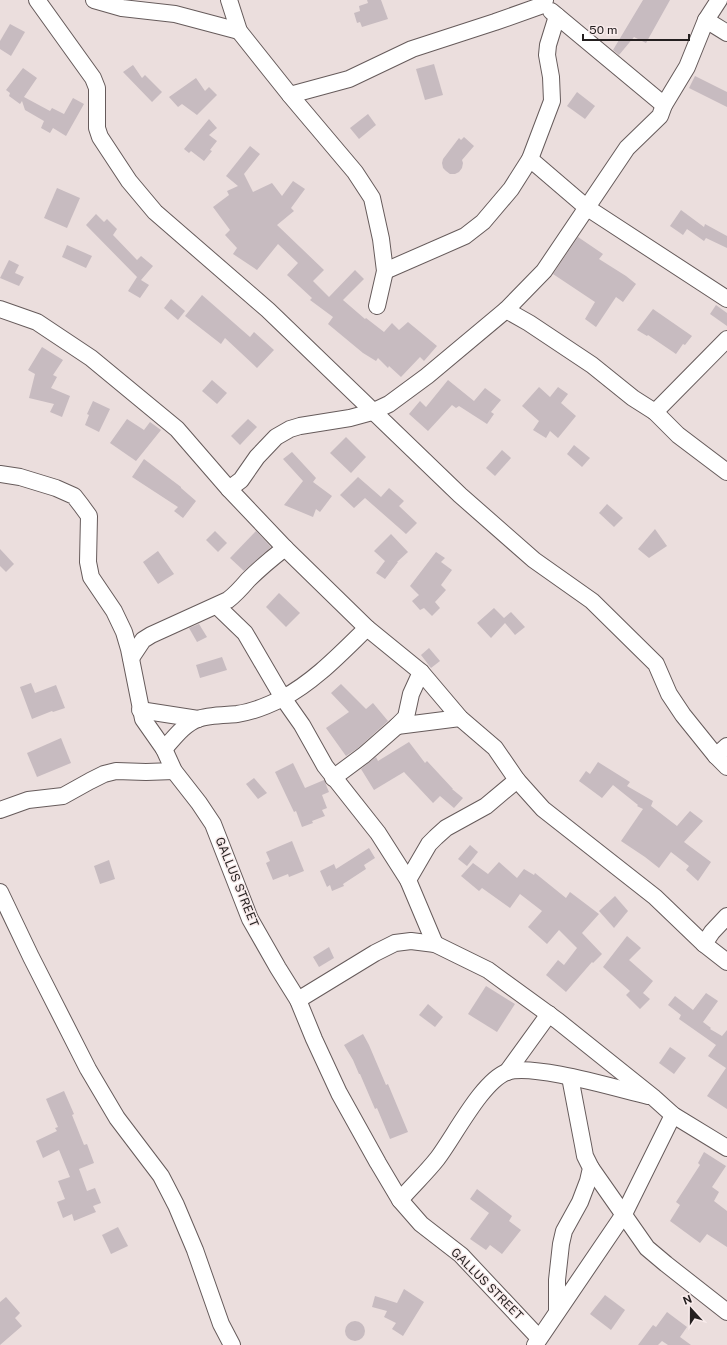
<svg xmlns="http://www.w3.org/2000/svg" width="727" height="1345" font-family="'Public Sans',sans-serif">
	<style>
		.building { fill: #c7bbc0 }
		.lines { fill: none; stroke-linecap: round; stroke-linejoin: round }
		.street-casing { stroke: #665b5b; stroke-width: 18 }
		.street { stroke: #fff; stroke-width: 16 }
		.labels { text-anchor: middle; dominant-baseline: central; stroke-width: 3; stroke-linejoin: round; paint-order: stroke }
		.street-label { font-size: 12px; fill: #241f1f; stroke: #f8ebeb }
	</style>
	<rect width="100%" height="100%" fill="#ebdedd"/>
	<g class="building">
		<polygon points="367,0 381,0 388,19 362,27 360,22 357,23 354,13 360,11 359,6 368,3"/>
		<polygon points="643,0 670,0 646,43 634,37 619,55 613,50"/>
		<polygon points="10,24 25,32 11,56 0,49 0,41"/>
		<polygon points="434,64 443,95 425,100 416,69"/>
		<polygon points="133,65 142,78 145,75 162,92 152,102 123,72"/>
		<polygon points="23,68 37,78 24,97 50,111 52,108 64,114 73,98 84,104 66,136 53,128 50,133 41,128 44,121 25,110 22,101 20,104 9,96 10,93 6,90"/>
		<polygon points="695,76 727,92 727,107 689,88"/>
		<polygon points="196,78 205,91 209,87 217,95 197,115 182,104 178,107 169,97"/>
		<polygon points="577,92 595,106 585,119 567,106"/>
		<polygon points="368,114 376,125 359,139 350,128"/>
		<polygon points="209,119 217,128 209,135 217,141 210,150 212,151 204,161 191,151 189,153 184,149"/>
		<polygon points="464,137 474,146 462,160 463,163 462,168 459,172 455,174 450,174 446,171 443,168 442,163 443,159 459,138 461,140"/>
		<polygon points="250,146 260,154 244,174 253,192 272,183 282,196 293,181 305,189 291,208 294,211 277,225 324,270 313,281 329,297 355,270 364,279 343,300 365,319 366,318 384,332 392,323 399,330 408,322 437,346 424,361 420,357 401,377 389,366 388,368 378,358 376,361 363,353 328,324 333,317 310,300 312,298 287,275 298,263 278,244 257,270 233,254 237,248 225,235 230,230 213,207 229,195 227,191 238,186 226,176"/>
		<polygon points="57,188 80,198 67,228 44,218"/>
		<polygon points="681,210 704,227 705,224 727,236 727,248 706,238 704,241 687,229 683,235 670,226"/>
		<polygon points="96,214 104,222 107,219 117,229 113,235 137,260 141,256 153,266 141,280 149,285 140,298 128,291 137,277 139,279 86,225"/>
		<polygon points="578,237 603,254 599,259 626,276 636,284 623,302 616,297 596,327 585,319 595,302 553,274"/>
		<polygon points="67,245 92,256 86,268 62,257"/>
		<polygon points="9,260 19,265 15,273 24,277 19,286 0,278"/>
		<polygon points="202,295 250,337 254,332 274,350 257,368 225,338 221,344 185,316"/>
		<polygon points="171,299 185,311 178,320 164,308"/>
		<polygon points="716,305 727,313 727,326 710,314"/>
		<polygon points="653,309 692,336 685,345 683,344 676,354 648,335 647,336 637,330"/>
		<polygon points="42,347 63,360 53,375 57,377 51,388 70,396 62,417 50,412 54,404 29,398 35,374 28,370"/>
		<polygon points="212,380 227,393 217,404 202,391"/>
		<polygon points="448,380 474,401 485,388 501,400 491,412 494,414 487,424 459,406 456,408 452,405 428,431 409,414 420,401 426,407"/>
		<polygon points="539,387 550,397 558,387 568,394 561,403 576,416 558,438 550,431 546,438 533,430 539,421 522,406"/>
		<polygon points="93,401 110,409 99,432 85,425 89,415 87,414"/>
		<polygon points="127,419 144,430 150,422 161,430 136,461 110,443"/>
		<polygon points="248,419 257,427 240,445 231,436"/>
		<polygon points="346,437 366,457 351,473 330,453"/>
		<polygon points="574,445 590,458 582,467 567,454"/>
		<polygon points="502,450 511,458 495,476 486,468"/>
		<polygon points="292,452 316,478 313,482 332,496 320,512 316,509 313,517 284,505 303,481 283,459"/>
		<polygon points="144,459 181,487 181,488 196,501 183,518 174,511 178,507 132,477"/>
		<polygon points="358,477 381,497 389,488 404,501 399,506 417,523 406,534 365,498 354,508 340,495"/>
		<polygon points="607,504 623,518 614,527 599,513"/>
		<polygon points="655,529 667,546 649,558 638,549"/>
		<polygon points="215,531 227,543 218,552 206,540"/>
		<polygon points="256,531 271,547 244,571 230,558"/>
		<polygon points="391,534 408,552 397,562 398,562 385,579 376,573 385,561 374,551"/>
		<polygon points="0,549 14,564 6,572 0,566"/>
		<polygon points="158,551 174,574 158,584 143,562"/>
		<polygon points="436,552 445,558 441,562 452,570 441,585 446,590 435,602 440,608 432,616 424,608 420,610 412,601 419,595 410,586"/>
		<polygon points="279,593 300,613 286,627 266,607"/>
		<polygon points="494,608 504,618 511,612 525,627 515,635 505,623 491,638 477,623"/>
		<polygon points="199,624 207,637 197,642 189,628"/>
		<polygon points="429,648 440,661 431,668 421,655"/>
		<polygon points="222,657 227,670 200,678 196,665"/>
		<polygon points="31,683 35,693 56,685 65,708 53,712 52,711 32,719 20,687"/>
		<polygon points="341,684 366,709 373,703 388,721 358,748 346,756 326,728 349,712 331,693"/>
		<polygon points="61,738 71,763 37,777 27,753"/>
		<polygon points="409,742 425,763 427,761 453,789 452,789 463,798 454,808 440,796 433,803 404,772 374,790 361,769 376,757 378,761"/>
		<polygon points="598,762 630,782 627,786 653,801 651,806 677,826 690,811 703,821 684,842 711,862 698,881 686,870 689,866 671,852 659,868 645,857 621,841 643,809 637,806 638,805 613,785 602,798 579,781 586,771 590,774"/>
		<polygon points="293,763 305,788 324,780 329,792 322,795 327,808 322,810 325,816 312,821 313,823 302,827 296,811 294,812 275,772"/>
		<polygon points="254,778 267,793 258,799 246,784"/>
		<polygon points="292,841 304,871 289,877 288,874 273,880 266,863 270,861 266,852"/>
		<polygon points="470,845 478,852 467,866 458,859"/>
		<polygon points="369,848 375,858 364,865 366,869 343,884 344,886 332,891 330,885 327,887 320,871 334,864 336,869"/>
		<polygon points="109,860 115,879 100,884 94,866"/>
		<polygon points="499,862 517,878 524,869 534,875 535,873 566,898 570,892 599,914 582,933 602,954 593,963 592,962 566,992 546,975 558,960 564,965 577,948 559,930 547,944 528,927 542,911 520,894 510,908 482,888 479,891 461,876 473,863 488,874"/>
		<polygon points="615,896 628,911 614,928 599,911"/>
		<polygon points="627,936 641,948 629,960 653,981 643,993 650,999 640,1009 626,995 630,991 603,967"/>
		<polygon points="329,947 334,958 319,967 313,957"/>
		<polygon points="486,986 515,1004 497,1032 468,1014"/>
		<polygon points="706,993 718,1001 703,1022 711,1028 710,1029 722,1036 727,1030 727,1109 707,1096 726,1068 708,1056 716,1045 679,1019 681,1015 668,1005 675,996 693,1010"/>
		<polygon points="428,1004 443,1017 435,1027 419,1015"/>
		<polygon points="363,1034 369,1045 386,1085 388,1084 408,1132 390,1139 377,1108 375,1109 360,1074 359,1074 353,1060 344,1045"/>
		<polygon points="670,1047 686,1058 674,1074 659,1063"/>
		<polygon points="64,1091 74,1114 72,1115 84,1145 87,1144 94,1163 79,1169 87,1191 95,1188 101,1203 93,1206 96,1212 74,1221 72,1214 63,1218 57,1202 65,1199 58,1181 70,1177 59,1150 43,1158 36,1141 57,1131 55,1128 58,1127 46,1099"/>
		<polygon points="704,1152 726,1166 712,1187 719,1192 714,1201 727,1211 727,1247 707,1234 700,1243 670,1221 680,1205 676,1202 700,1165 698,1163"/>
		<polygon points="477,1189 512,1216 509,1221 521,1230 502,1254 490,1245 486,1250 470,1239 489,1213 470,1199"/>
		<polygon points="118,1227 128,1246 111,1254 102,1235"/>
		<polygon points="404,1289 424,1302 403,1336 392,1329 396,1323 384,1317 387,1311 372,1307 375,1296 397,1303"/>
		<polygon points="605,1295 625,1310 611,1330 590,1314"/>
		<polygon points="6,1297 20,1313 15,1318 22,1326 0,1345 0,1302"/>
		<polygon points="667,1312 687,1327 680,1337 691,1345 668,1345 662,1341 658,1345 638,1345 653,1325 656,1327"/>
		<circle cx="355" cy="1331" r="10"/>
	</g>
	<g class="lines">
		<g class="street-casing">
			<g id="street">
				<polyline points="37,0 93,78 97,88 97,128 100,137 129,181 155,212 268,310 460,495 534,560 592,601 656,664 669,694 683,715 716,756"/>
				<polyline points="94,0 122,8 175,14 239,31"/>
				<polyline points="229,0 239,31 290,95 355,172 372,198 381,239 385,271 377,306"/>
				<polyline points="551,11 664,105"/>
				<polyline points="706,20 727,33"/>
				<polyline points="290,95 349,79 412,49 495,22 543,5 545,0"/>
				<polyline points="530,159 586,207 727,299"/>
				<polyline points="385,271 465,236 483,222 511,189 530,159 552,101 551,77 547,55 548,45 557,16"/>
				<polyline points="0,309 37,322 91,358 177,429 229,489 285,548 367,628 421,672 460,718 495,748 517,780 543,809 655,897 704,944 727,962"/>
				<polyline points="506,310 529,323 592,365 633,398 655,412 678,435 727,472"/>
				<polyline points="655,412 727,339"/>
				<polyline points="0,474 20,477 56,488 74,496 81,505 89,516 88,562 91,577 114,611 124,632 129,649 143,719 164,749 174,771 199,803 213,824 250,919 278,968 298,1000 314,1039 339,1093 378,1163 400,1200 421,1224 461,1255 539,1338"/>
				<polyline points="229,489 241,480 257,457 276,437 290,429 300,426 350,418 372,412 389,404 427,376 506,310 544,271 627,148 660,116 664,105 687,67 706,20 719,0"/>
				<polyline points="217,606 245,633 283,698 302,725 325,766 378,833 408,880 435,944"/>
				<path d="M131,658L143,640L151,635L228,600C236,594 242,587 248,580C260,568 272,558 285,548"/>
				<polyline points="140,710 198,719"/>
				<polyline points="397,726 460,718"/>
				<polyline points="727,746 716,756 727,767"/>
				<path d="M164,749C174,738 184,724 198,719C207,715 227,715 237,714C252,712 269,705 283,698C315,681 341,653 367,628"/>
				<polyline points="333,778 364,755 397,726 406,717 411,694 421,672"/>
				<polyline points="0,810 28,800 63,796 90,781 104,774 116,771 146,772 174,771"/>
				<polyline points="408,880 429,844 436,837 446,828 486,806 517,780"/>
				<polyline points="0,892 31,957 88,1069 117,1118 161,1176 176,1205 195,1250 221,1324 232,1345"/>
				<polyline points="704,944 712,932 727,916"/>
				<polyline points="298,1000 375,953 395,943 411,941 435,944 488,970 558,1021 653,1097 673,1115 727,1148"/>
				<polyline points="507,1072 549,1014"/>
				<polyline points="591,1168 647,1248 666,1264 727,1312"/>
				<path d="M400,1200C412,1186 426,1173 437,1159C454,1137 482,1081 507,1072C533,1063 618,1089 648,1096"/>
				<polyline points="557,1312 557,1280 561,1244 564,1231 580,1202 588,1181 591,1168 585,1156 583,1145 570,1077"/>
				<polyline points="535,1345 624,1214 673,1115"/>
			</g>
		</g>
		<use href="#street" class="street"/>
	</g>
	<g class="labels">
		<g class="street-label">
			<text transform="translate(237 882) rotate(68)">GALLUS STREET</text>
			<text transform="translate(487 1284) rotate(45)">GALLUS STREET</text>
		</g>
	</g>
	<g transform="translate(691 1309) rotate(339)" stroke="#f8ebeb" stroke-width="3" paint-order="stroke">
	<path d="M0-3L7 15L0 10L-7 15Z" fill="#241f1f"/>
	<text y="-6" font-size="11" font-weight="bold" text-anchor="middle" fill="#241f1f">N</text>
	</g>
	<path d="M583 34v6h106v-6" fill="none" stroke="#241f1f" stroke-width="2"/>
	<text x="589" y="34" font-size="12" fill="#241f1f" stroke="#f8ebeb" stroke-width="3" paint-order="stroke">50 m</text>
</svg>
